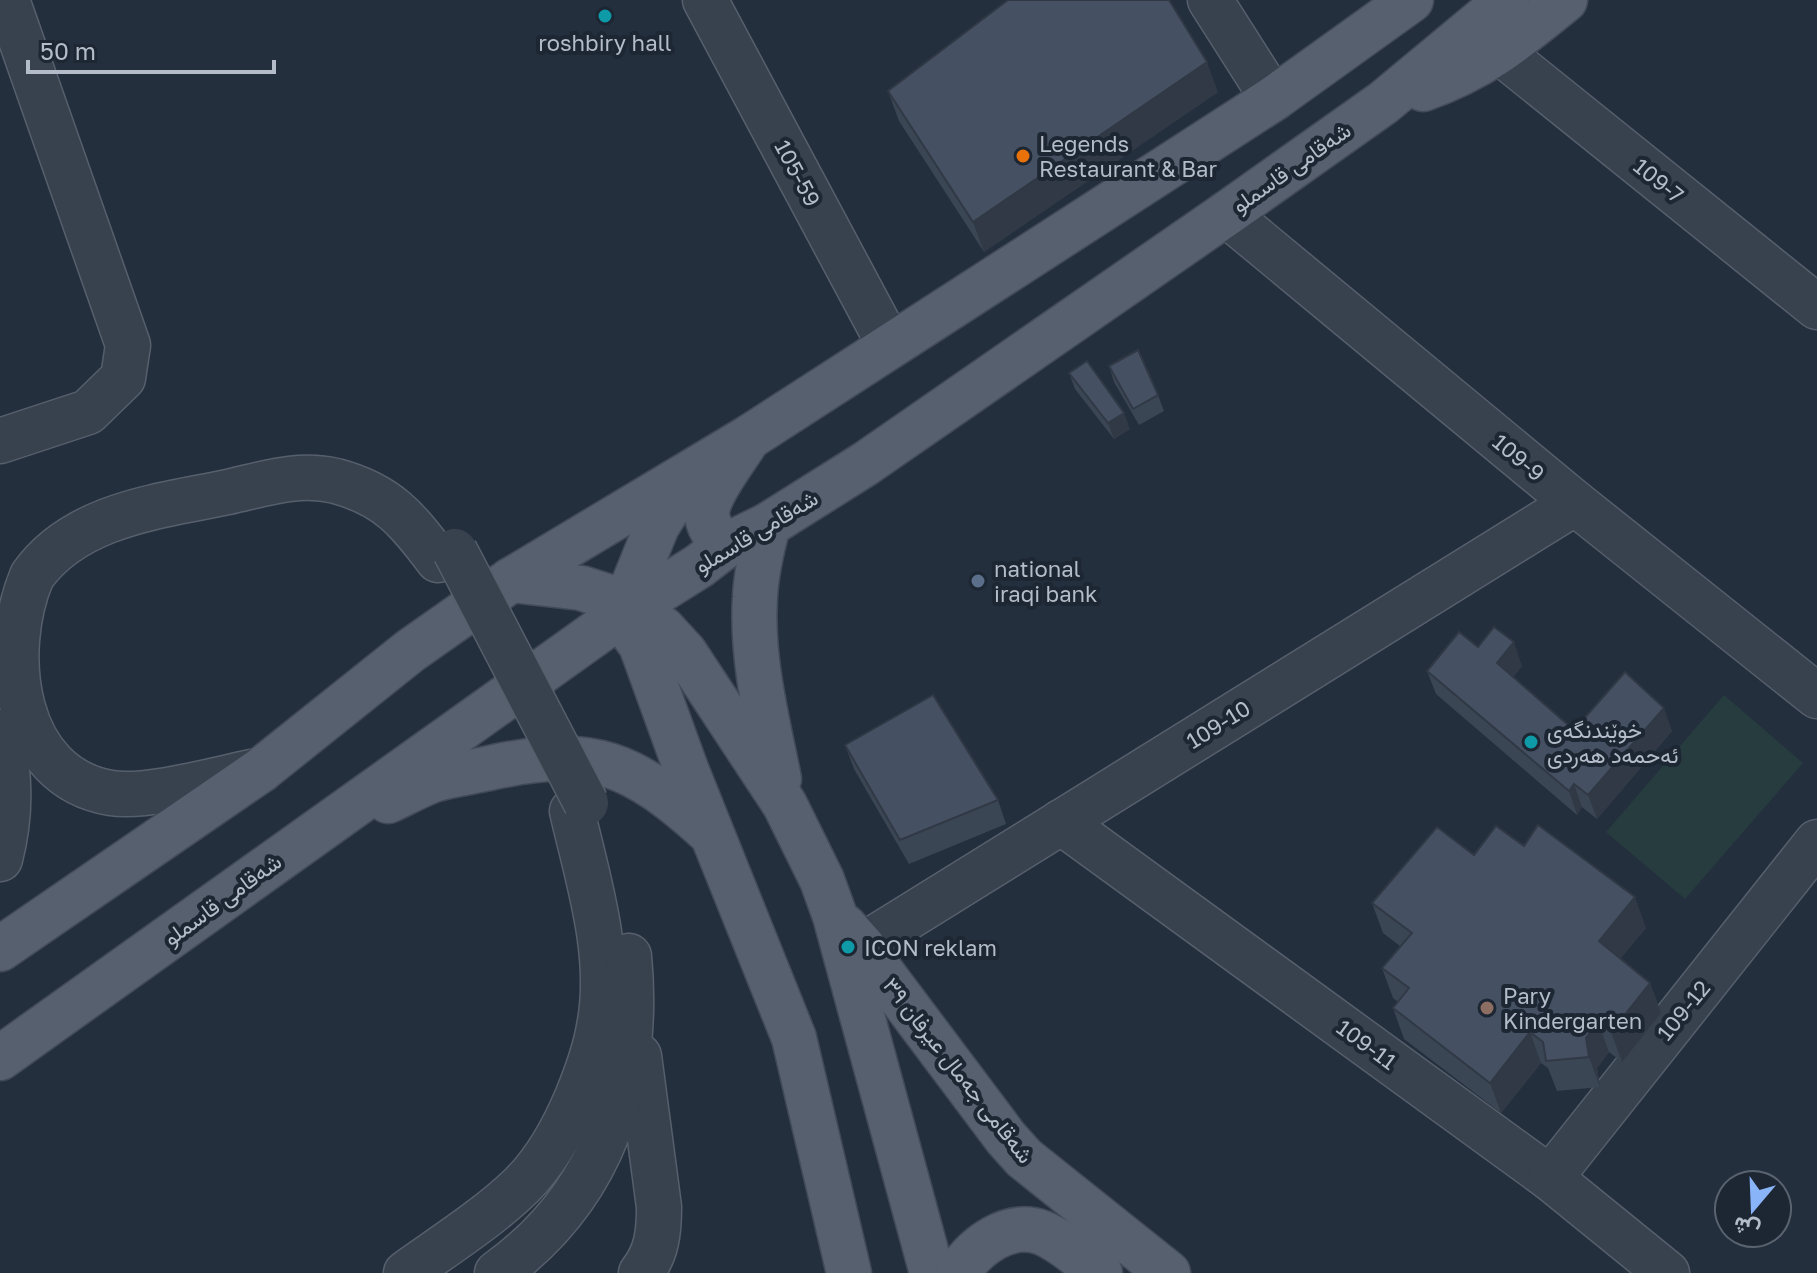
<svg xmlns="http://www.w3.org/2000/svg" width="1817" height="1273" font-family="'Golos Text',Vazirmatn,sans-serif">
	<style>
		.green { fill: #263c3f }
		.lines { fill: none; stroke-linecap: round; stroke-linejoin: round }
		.minor-casing { stroke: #565f6c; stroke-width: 47 }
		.major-casing { stroke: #414a57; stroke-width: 47 }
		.minor { stroke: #38414e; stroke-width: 44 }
		.major { stroke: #56606e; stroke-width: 44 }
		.minor-bridge-casing { stroke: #565f6c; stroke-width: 47; stroke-linecap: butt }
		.minor-bridge { stroke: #38414e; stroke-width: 44 }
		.wall { fill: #3b4654 }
		.shaded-wall { fill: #303945 }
		.building { fill: #455162; stroke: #303945; stroke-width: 2 }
		.culture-dot { fill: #0f9aa8; stroke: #1d2633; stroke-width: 3 }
		.food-dot { fill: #e8710a; stroke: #1d2633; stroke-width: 3 }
		.service-dot { fill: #5c6f8a; stroke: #1d2633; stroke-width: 3 }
		.education-dot { fill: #8d6e63; stroke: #1d2633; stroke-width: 3 }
		.labels { text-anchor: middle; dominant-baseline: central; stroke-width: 8; stroke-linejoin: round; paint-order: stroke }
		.poi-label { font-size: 22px; fill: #b4bcc9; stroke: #1d2633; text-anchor: start }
		.street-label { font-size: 22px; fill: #b4bcc9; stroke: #1d2633 }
	</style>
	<rect width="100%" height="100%" fill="#242f3e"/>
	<polygon class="green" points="1724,695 1803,763 1685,899 1606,832"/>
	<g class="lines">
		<g class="minor-casing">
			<g id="minor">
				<polyline points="705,0 890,346"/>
				<polyline points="1210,0 1273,99"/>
				<polyline points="1500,52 1817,307"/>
				<polyline points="1226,214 1575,503 1817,696"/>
				<polyline points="0,441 88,412 123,378 128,345 7,0"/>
				<path d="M0,732C11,774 11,817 0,859"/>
				<path d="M261,770C221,778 148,799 111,793C13,777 0,652 32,576C76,514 161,506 228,492C264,484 298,472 336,481C388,495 407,519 438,560"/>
				<polyline points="1061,822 1550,1178 1667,1273"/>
				<polyline points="862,946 1575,503"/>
				<path d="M639,1056L659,1207C659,1232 657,1253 641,1273"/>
				<polyline points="1550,1178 1817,842"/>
				<path d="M406,1273C445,1245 488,1218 522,1185C546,1161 564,1128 577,1097C586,1075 595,1051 599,1027C613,956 588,880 572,811"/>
				<path d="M497,1273C603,1197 641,1082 629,956"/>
			</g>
		</g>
		<g class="major-casing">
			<g id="major">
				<path d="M1423,89C1483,68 1517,39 1565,0"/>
				<path d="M768,525C762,548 756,573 755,597C751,659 767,719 779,779"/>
				<path d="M725,546C716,537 707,527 707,513C708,493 736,458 747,440"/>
				<polyline points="511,580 581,588 606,596 641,645 686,769 794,1038 849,1273"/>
				<polyline points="621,615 662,628 685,653 785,805 822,880 835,916 932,1273"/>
				<polyline points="621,615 657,526 688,477"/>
				<path d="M388,801C403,794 418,786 433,780C452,774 474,772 494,767C594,746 632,763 707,830"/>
				<polyline points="844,926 862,946 1006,1138 1024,1158 1168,1273"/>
				<polyline points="0,949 261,770 410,651 511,580 748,438 1273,99 1411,0"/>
				<polyline points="0,1058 621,615 699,566 725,546 768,525 865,464 1226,214 1383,103 1507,0"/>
				<path d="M958,1273C975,1246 1009,1220 1043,1233C1064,1242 1082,1259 1100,1273"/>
			</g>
		</g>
		<use href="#minor" class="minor"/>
		<use href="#major" class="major"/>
		<g class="minor-bridge-casing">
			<polyline id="minor-bridge" points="455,551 586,803"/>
		</g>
		<use href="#minor-bridge" class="minor-bridge"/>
	</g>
	<g class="wall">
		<polygon points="888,91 1218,92 984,252 899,121"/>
		<polygon points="1109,366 1158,395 1164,411 1139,425 1114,382"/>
		<polygon points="1069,373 1130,429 1114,439 1075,389"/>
		<polygon points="1478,647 1522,666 1513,677 1574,730 1672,731 1597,819 1582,807 1577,815 1436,694 1427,671"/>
		<polygon points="845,745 998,800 1006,824 909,864 854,769"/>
		<polygon points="1524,846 1646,928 1620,959 1650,983 1661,1013 1622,1062 1609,1052 1597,1068 1600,1087 1557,1091 1548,1068 1541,1063 1501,1113 1404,1039 1393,1008 1398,1002 1393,998 1382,968 1400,946 1383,933 1372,903 1474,855"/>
	</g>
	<g class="shaded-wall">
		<polygon points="1207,62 1218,92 984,252 973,222"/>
		<polygon points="1124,413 1130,429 1114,439 1108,423"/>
		<polygon points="1514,642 1522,666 1506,687 1497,663"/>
		<polygon points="1664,708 1672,731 1597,819 1588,795"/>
		<polygon points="1574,784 1582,807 1577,815 1569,791"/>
		<polygon points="1635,897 1646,928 1610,971 1599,941"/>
		<polygon points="1650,983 1661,1013 1622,1062 1611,1032"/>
		<polygon points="1598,1022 1609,1052 1597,1068 1600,1087 1589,1057 1586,1038"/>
		<polygon points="1530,1032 1541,1063 1501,1113 1490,1083"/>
	</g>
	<g class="building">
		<polygon points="1008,0 1169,0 1207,62 973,222 888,91"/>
		<polygon points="1138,350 1158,395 1133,409 1109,366"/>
		<polygon points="1087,361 1124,413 1108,423 1069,373"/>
		<polygon points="1494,627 1514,642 1497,663 1574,730 1625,672 1664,708 1588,795 1574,784 1569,791 1427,671 1459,632 1478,647"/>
		<polygon points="933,695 998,800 900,840 845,745"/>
		<polygon points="1538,825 1635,897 1599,941 1650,983 1611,1032 1598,1022 1586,1038 1589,1057 1546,1061 1543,1042 1530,1032 1490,1083 1393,1008 1409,988 1382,968 1412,933 1372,903 1437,827 1474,855 1496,826 1524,846"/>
	</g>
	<g class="culture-dot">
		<circle cx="605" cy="16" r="8"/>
		<circle cx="1531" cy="742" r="8"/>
		<circle cx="848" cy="947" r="8"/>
	</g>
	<circle class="food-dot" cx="1023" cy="156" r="8"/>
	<circle class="service-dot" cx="978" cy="581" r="8"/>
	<circle class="education-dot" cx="1487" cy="1008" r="8"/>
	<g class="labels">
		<g class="poi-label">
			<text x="605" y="42" text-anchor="middle">roshbiry hall</text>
			<text x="1039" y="143">Legends<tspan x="1039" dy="25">Restaurant &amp; Bar</tspan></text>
			<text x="994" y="568">national<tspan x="994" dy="25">iraqi bank</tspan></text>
			<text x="1547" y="729">خوێندنگەی<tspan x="1547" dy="25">ئەحمەد هەردی</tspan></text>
			<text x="864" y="947">ICON reklam</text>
			<text x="1503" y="995">Pary<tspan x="1503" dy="25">Kindergarten</tspan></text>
		</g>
		<g class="street-label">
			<text transform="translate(1291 167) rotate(-35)">شەقامی قاسملو</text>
			<text transform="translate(798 173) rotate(62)">105-59</text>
			<text transform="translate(1659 180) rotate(39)">109-7</text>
			<text transform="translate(1519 457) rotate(40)">109-9</text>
			<text transform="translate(756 531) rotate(-31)">شەقامی قاسملو</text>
			<text transform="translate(1218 724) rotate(-32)">109-10</text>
			<text transform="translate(222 899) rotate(-36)">شەقامی قاسملو</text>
			<text transform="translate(1683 1010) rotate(-51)">109-12</text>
			<text transform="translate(1367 1044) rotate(36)">109-11</text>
			<text transform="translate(959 1070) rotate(52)">شەقامی جەمال عیرفان ٣٩</text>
		</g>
	</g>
	<g transform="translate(1753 1209) rotate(199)"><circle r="38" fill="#1d2633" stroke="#59626f" stroke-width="2"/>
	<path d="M0-6L14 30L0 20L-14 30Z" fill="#8ab4f8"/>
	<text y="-12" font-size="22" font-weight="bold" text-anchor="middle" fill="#b4bcc9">ش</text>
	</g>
	<path d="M28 60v12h246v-12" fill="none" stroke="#b4bcc9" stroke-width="4"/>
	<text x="40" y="60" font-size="24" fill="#b4bcc9" stroke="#1d2633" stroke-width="6" paint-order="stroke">50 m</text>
</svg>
